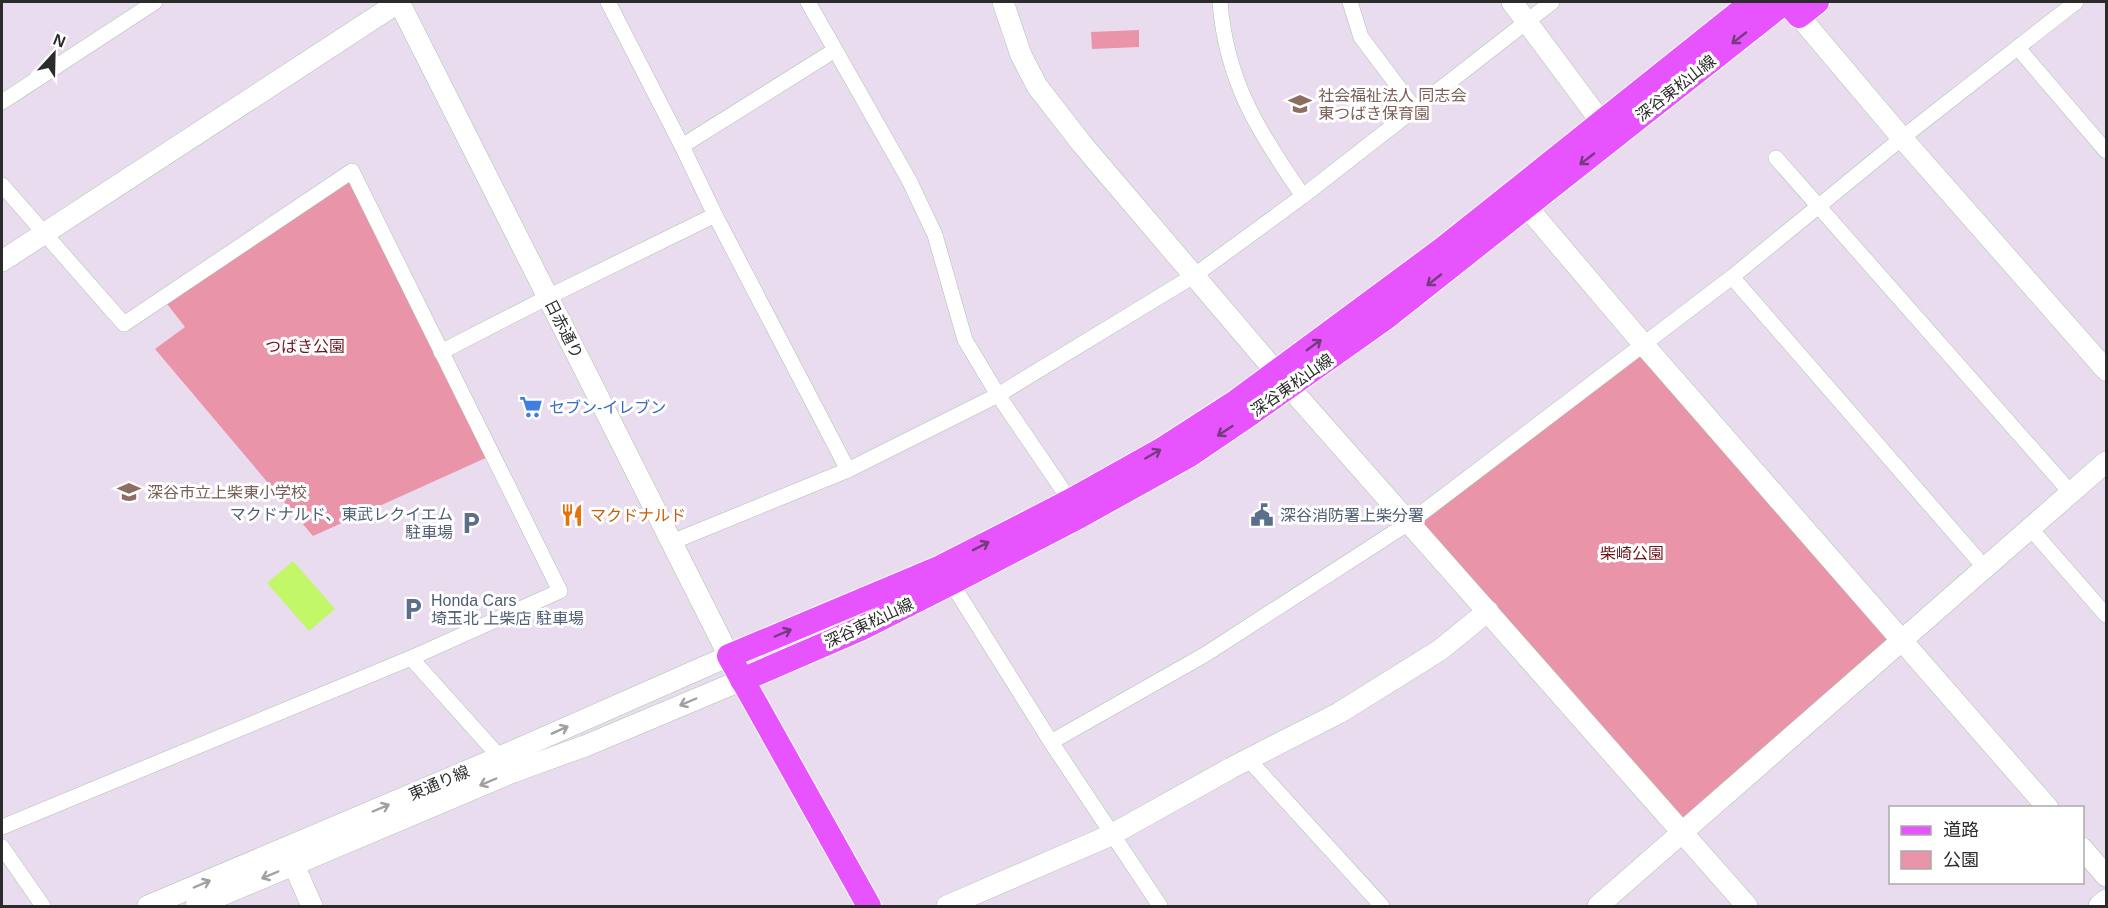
<svg xmlns="http://www.w3.org/2000/svg" width="2108" height="908" font-family="Helvetica,'Noto Sans JP',sans-serif">
	<style>
		.park { fill: #e994a8 }
		.water { fill: #c2f867 }
		.lines { fill: none; stroke-linecap: round; stroke-linejoin: round }
		.street-casing { stroke: #b1c0b0; stroke-width: 16 }
		.secondary-casing { stroke: #b1c0b0; stroke-width: 22 }
		.primary-casing { stroke: #fff; stroke-width: 26 }
		.street { stroke: #fff; stroke-width: 15 }
		.secondary { stroke: #fff; stroke-width: 21 }
		.primary { stroke: #e753fc; stroke-width: 24 }
		.oneway { stroke: #763b7f }
		.oneway2 { stroke: #a0a0a0 }
		.labels { text-anchor: middle; dominant-baseline: central; stroke-width: 6; stroke-linejoin: round; paint-order: stroke }
		.street-label { font-size: 16px; fill: #2b2b2b; stroke: #fff }
		.education-label { font-size: 16px; fill: #785e54; stroke: #fff; text-anchor: start }
		.park-label { font-size: 16px; fill: #6f141d; stroke: #fff }
		.shop-label { font-size: 16px; fill: #366cbe; stroke: #fff; text-anchor: start }
		.service-label { font-size: 16px; fill: #4e5e75; stroke: #fff; text-anchor: start }
		.food-label { font-size: 16px; fill: #c56008; stroke: #fff; text-anchor: start }
	</style>
	<rect width="100%" height="100%" fill="#e8dcee"/>
	<g class="park">
		<polygon points="1139,30 1139,47 1092,49 1091,32"/>
		<polygon points="350,176 490,456 313,536 155,349 185,327 164,300"/>
		<polygon points="1644,345 1903,640 1683,832 1410,522"/>
	</g>
	<polygon class="water" points="293,561 335,609 309,631 267,583"/>
	<g class="lines">
		<g class="street-casing">
			<g id="street">
				<polyline points="608,2 682,146 715,215 848,470"/>
				<polyline points="808,2 909,180 935,235 965,340 998,395 1075,508"/>
				<path d="M1220,2C1226,81 1259,133 1303,196"/>
				<polyline points="1350,2 1361,37 1415,109"/>
				<polyline points="2018,48 2106,151"/>
				<polyline points="2,102 155,2"/>
				<polyline points="682,146 835,50"/>
				<polyline points="1776,158 2071,493"/>
				<polyline points="2,185 124,324 352,171 560,591 411,658 2,827"/>
				<polyline points="1732,277 1985,568"/>
				<polyline points="441,352 548,297 715,215"/>
				<polyline points="2030,528 2106,615"/>
				<polyline points="672,542 848,470 998,395 1195,275 1303,196 1552,2"/>
				<polyline points="947,576 1051,742 1160,906"/>
				<polyline points="411,658 505,763"/>
				<polyline points="1051,742 1206,654 1410,522 1732,277 1902,138 2076,2"/>
				<polyline points="1249,760 1382,906"/>
				<polyline points="2,847 43,906"/>
			</g>
		</g>
		<g class="secondary-casing">
			<g id="secondary">
				<polyline points="1003,2 1021,55 1037,86 1082,144 1276,372 1747,906"/>
				<polyline points="1512,2 1611,135"/>
				<polyline points="1799,16 1902,138 2106,370"/>
				<polyline points="1516,194 1644,345 2048,808"/>
				<polyline points="2,261 399,2"/>
				<polyline points="2082,848 2106,876"/>
				<polyline points="289,854 312,906"/>
				<polyline points="148,906 500,757 729,656 399,2"/>
				<polyline points="196,906 513,772 585,746 742,680"/>
				<polyline points="947,906 1111,835 1231,768 1339,713 1440,650 1488,611"/>
				<polyline points="1598,906 2106,462"/>
				<polyline points="2099,906 2106,900"/>
			</g>
		</g>
		<g class="primary-casing">
			<g id="primary">
				<polyline points="1787,2 1799,16 1817,2"/>
				<polyline points="742,680 860,629 951,583 1080,516 1188,456 1247,416 1384,319 1785,2"/>
				<polyline points="869,906 729,656 941,567 1070,501 1161,450 1237,401 1444,248 1752,2"/>
			</g>
		</g>
		<use href="#street" class="street"/>
		<use href="#secondary" class="secondary"/>
		<use href="#primary" class="primary"/>
	</g>
	<defs><path id="oneway-shaft" d="M-6 0H5M1.5-3L5.5 0L1.5 3" fill="none" stroke-width="1.6" stroke-linecap="round" stroke-linejoin="round" transform="scale(1.5)"/></defs>
	<g class="oneway">
		<use href="#oneway-shaft" transform="translate(1739 38) rotate(142)"/>
		<use href="#oneway-shaft" transform="translate(1587 159) rotate(142)"/>
		<use href="#oneway-shaft" transform="translate(1434 280) rotate(142)"/>
		<use href="#oneway-shaft" transform="translate(1314 345) rotate(-36)"/>
		<use href="#oneway-shaft" transform="translate(1225 431) rotate(147)"/>
		<use href="#oneway-shaft" transform="translate(1153 454) rotate(-30)"/>
		<use href="#oneway-shaft" transform="translate(981 546) rotate(-27)"/>
		<use href="#oneway-shaft" transform="translate(783 633) rotate(-23)"/>
	</g>
	<g class="oneway2">
		<use href="#oneway-shaft" transform="translate(688 702) rotate(157)"/>
		<use href="#oneway-shaft" transform="translate(560 730) rotate(-24)"/>
		<use href="#oneway-shaft" transform="translate(488 782) rotate(157)"/>
		<use href="#oneway-shaft" transform="translate(381 808) rotate(-23)"/>
		<use href="#oneway-shaft" transform="translate(270 875) rotate(157)"/>
		<use href="#oneway-shaft" transform="translate(202 884) rotate(-23)"/>
	</g>
	<defs>
		<g id="school-bare" transform="scale(1.8)"><path d="M0-5L7-2L0 1L-7-2ZM-4 1L0 2.5L4 1V4Q0 6-4 4Z" fill="#8d6e63" stroke="#fff" stroke-width="2.5" paint-order="stroke"/></g>
		<g id="supermarket-bare" transform="scale(1.8)"><path d="M-6-5.5h2.5l.6 2H6L4.5 2H-2.5L-4.4-4H-6ZM-1.5 3.2a1.3 1.3 0 1 0 .1 0ZM3 3.2a1.3 1.3 0 1 0 .1 0Z" fill="#3f7fe0" stroke="#fff" stroke-width="2.5" paint-order="stroke"/></g>
		<g id="restaurant-bare" transform="scale(1.8)"><path d="M-5-6h1v4h1v-4h1v4h1v-4h1v5L-1.5 .5V6h-2V.5L-5-1ZM5-6V6H3V1.5H1.5Q1.5-4 5-6Z" fill="#e8710a" stroke="#fff" stroke-width="2.5" paint-order="stroke"/></g>
		<g id="civic-bare" transform="scale(1.8)"><path d="M-.6-6.5H3V-4.5H.6V-3L4-1V1h2V6H-6V1h2V-1L-.6-3ZM-1.2 2.5V6h2.4V2.5Z" fill="#5c6f8a" stroke="#fff" stroke-width="2.5" paint-order="stroke"/></g>
		<g id="parking-bare" transform="scale(1.8)"><path d="M-3.5-5.5H1a3.5 3.5 0 0 1 0 7H-1V5.5H-3.5ZM-1-3.4V-.6H.8a1.4 1.4 0 0 0 0-2.8Z" fill="#5c6f8a" stroke="#fff" stroke-width="2.5" paint-order="stroke"/></g>
	</defs>
	<g fill-rule="evenodd">
		<use href="#school-bare" x="1300" y="104"/>
		<use href="#supermarket-bare" x="531" y="407"/>
		<use href="#school-bare" x="129" y="492"/>
		<use href="#restaurant-bare" x="572" y="515"/>
		<use href="#civic-bare" x="1262" y="515"/>
		<use href="#parking-bare" x="471" y="523"/>
		<use href="#parking-bare" x="413" y="609"/>
	</g>
	<g class="labels">
		<g class="street-label">
			<text transform="translate(1676 88) rotate(-38)">深谷東松山線</text>
			<text transform="translate(564 329) rotate(63)">日赤通り</text>
			<text transform="translate(1292 385) rotate(-35)">深谷東松山線</text>
			<text transform="translate(869 623) rotate(-25)">深谷東松山線</text>
			<text transform="translate(439 783) rotate(-23)">東通り線</text>
		</g>
		<g class="education-label">
			<text x="1318" y="95">社会福祉法人 同志会<tspan x="1318" dy="18">東つばき保育園</tspan></text>
			<text x="147" y="492">深谷市立上柴東小学校</text>
		</g>
		<g class="park-label">
			<text x="305" y="346">つばき公園</text>
			<text x="1632" y="553">柴崎公園</text>
		</g>
		<g class="shop-label">
			<text x="549" y="407">セブン-イレブン</text>
		</g>
		<g class="service-label">
			<text x="453" y="514" text-anchor="end">マクドナルド、東武レクイエム<tspan x="453" dy="18">駐車場</tspan></text>
			<text x="1280" y="515">深谷消防署上柴分署</text>
			<text x="431" y="600">Honda Cars<tspan x="431" dy="18">埼玉北 上柴店 駐車場</tspan></text>
		</g>
		<g class="food-label">
			<text x="590" y="515">マクドナルド</text>
		</g>
	</g>
	<rect width="2108" height="908" fill="none" stroke="#2b2b2b" stroke-width="6"/>
	<rect x="1889" y="806" width="195" height="78" fill="#ffffff" stroke="#aaaaaa" stroke-width="1.5"/>
	<rect x="1901" y="826" width="30" height="9" fill="#e753fc" stroke="#aaaaaa" stroke-width="1.5"/>
	<text x="1943" y="836" font-size="18" fill="#2b2b2b">道路</text>
	<rect x="1901" y="851" width="30" height="18" fill="#e994a8" stroke="#aaaaaa" stroke-width="1.5"/>
	<text x="1943" y="866" font-size="18" fill="#2b2b2b">公園</text>
	<g transform="translate(54 54) rotate(22)" stroke="#ffffff" stroke-width="4.5" paint-order="stroke">
	<path d="M0-4.5L10 22L0 15L-10 22Z" fill="#2b2b2b"/>
	<text y="-9" font-size="16" font-weight="bold" text-anchor="middle" fill="#2b2b2b">N</text>
	</g>
</svg>
